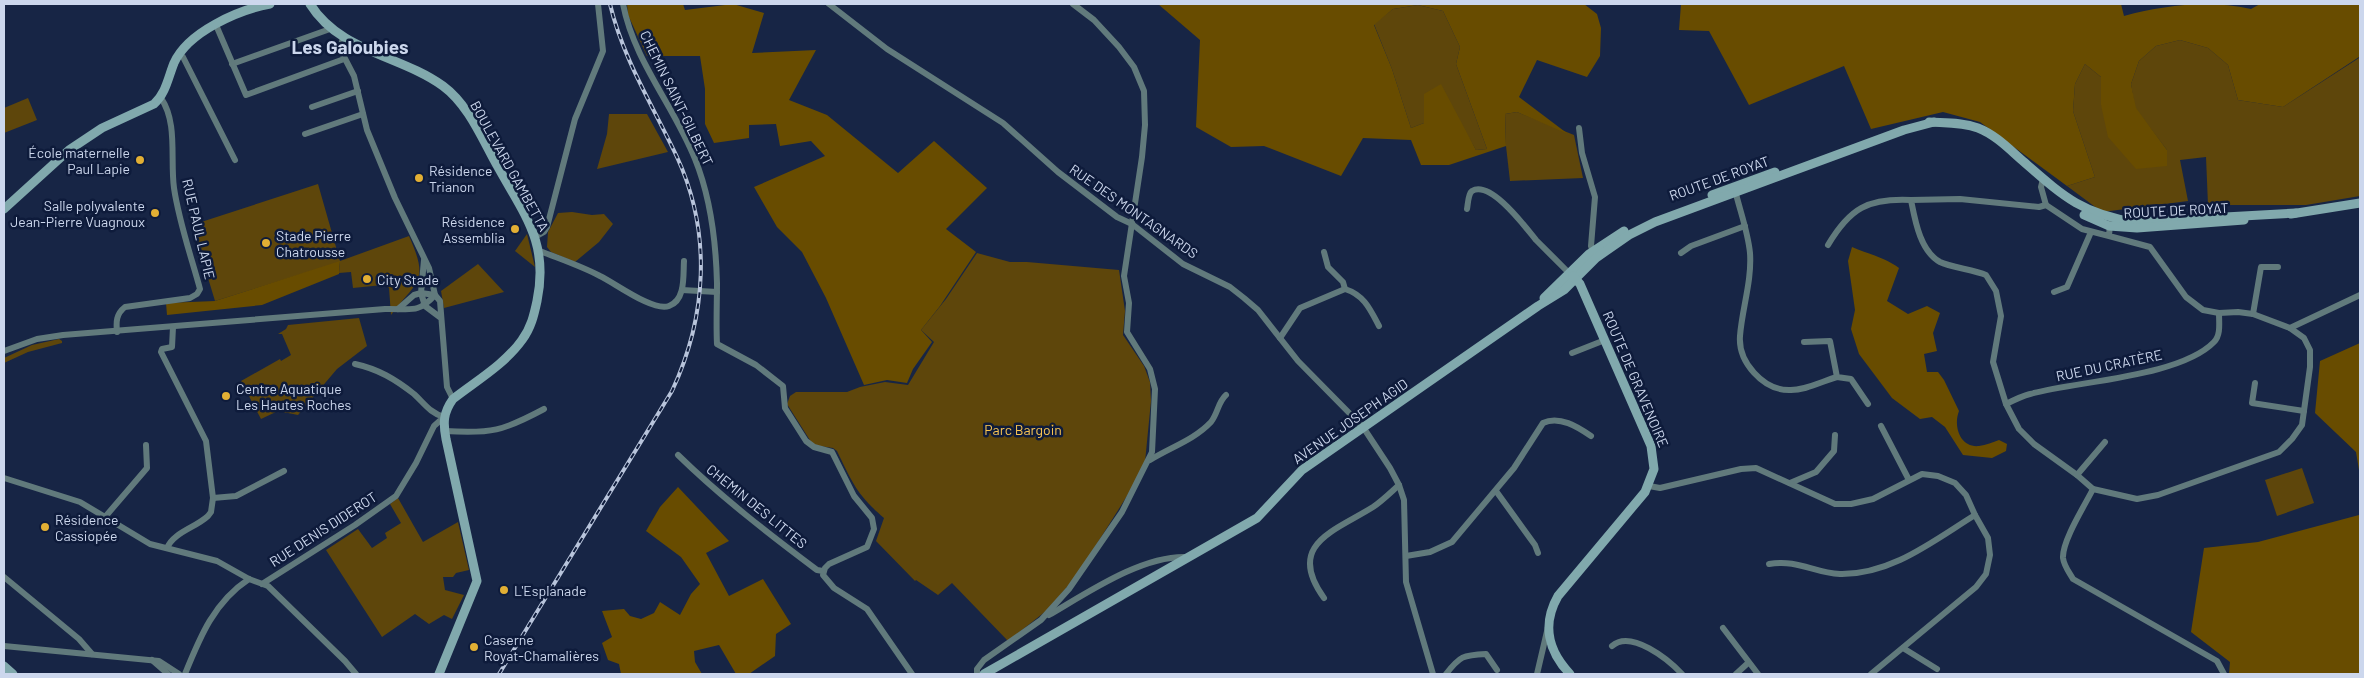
<svg xmlns="http://www.w3.org/2000/svg" width="2364" height="678" font-family="Barlow,sans-serif">
	<style>
		.green { fill: #5e460b }
		.forest { fill: #684c00; fill-rule: evenodd }
		.lines { fill: none; stroke-linecap: round; stroke-linejoin: round }
		.street { stroke: #617a7c; stroke-width: 6 }
		.secondary { stroke: #81a9ad; stroke-width: 9 }
		.rail-casing { stroke: #b8c4db; stroke-width: 4 }
		.rail { stroke: #0e1b3b; stroke-width: 2; stroke-dasharray: 5.5; stroke-linecap: butt }
		.poi-dot { fill: #e2af34; stroke: #0e1b3b; stroke-width: 2 }
		.labels { text-anchor: middle; dominant-baseline: central; stroke-width: 5; stroke-linejoin: round; paint-order: stroke }
		.street-label { font-size: 14px; fill: #ccd7ed; stroke: #0e1b3b }
		.poi-label { font-size: 14px; fill: #ccd7ed; stroke: #0e1b3b; text-anchor: start }
		.park-label { font-size: 14px; fill: #fbc754; stroke: #0e1b3b }
		.district-label { font-size: 19px; font-weight: bold; fill: #ccd7ed; stroke: #0e1b3b }
	</style>
	<rect width="100%" height="100%" fill="#172545"/>
	<g class="green">
		<polygon points="1418,5 1443,11 1460,47 1456,64 1487,149 1476,150 1461,124 1424,123 1411,128 1392,69 1374,24 1393,9"/>
		<polygon points="2180,40 2208,48 2228,65 2238,100 2283,107 2359,58 2360,54 2360,196 2306,205 2208,205 2206,157 2180,160 2188,201 2102,212 2067,186 2095,177 2073,111 2075,84 2085,64 2101,77 2101,105 2167,150 2135,108 2131,84 2139,61 2156,46"/>
		<polygon points="28,98 37,120 4,133 4,108"/>
		<polygon points="1517,112 1574,135 1583,178 1510,181 1506,146 1505,114"/>
		<polygon points="609,114 647,114 668,152 597,169 607,134"/>
		<path d="M318,184L340,261L409,236C430,283 417,280 391,315L389,288L383,285L353,288L351,272L339,273L340,262L215,301L192,225Z"/>
		<polygon points="572,212 592,215 604,214 613,224 599,242 575,262 551,252 547,247 548,232 558,213"/>
		<polygon points="527,234 535,267 515,251"/>
		<path d="M977,253L1010,262H1027L1119,270L1125,311L1123,335L1144,366L1150,382L1151,401L1145,462L1137,480L1076,577L1046,611L1008,641L952,583L938,595L916,580L915,581L876,541L884,518C857,495 852,482 837,451L833,448L813,445L787,404L790,396L796,392H847L860,387L885,382L908,385L934,342L921,330L946,299Z"/>
		<polygon points="478,264 504,292 444,308 441,291"/>
		<polygon points="359,318 367,346 337,369 298,415 278,411 261,419 241,381 280,359 281,361 291,355 282,334 278,334 286,329 288,325"/>
		<polygon points="59,339 62,341 62,343 28,352 4,363 4,358 32,345"/>
		<polygon points="2302,468 2314,503 2277,516 2265,480"/>
		<polygon points="398,498 423,542 458,522 469,570 456,573 453,577 443,577 445,590 464,595 452,619 444,615 429,624 415,614 382,637 326,550 358,529 372,548 387,538 385,533 401,523 390,504"/>
	</g>
	<g class="forest">
		<polygon points="627,4 683,4 685,10 733,4 764,13 752,53 816,50 789,100 827,115 898,173 934,141 987,188 946,229 976,252 940,306 921,330 932,342 913,369 907,383 887,380 864,385 826,298 802,252 777,227 754,187 825,156 811,141 780,146 776,124 749,125 749,138 714,143 705,124 705,89 700,56 647,56 628,15"/>
		<path d="M1158,4H1584L1597,14L1601,28L1600,56L1587,77L1537,60L1519,97L1568,134L1517,112L1505,114L1506,146L1449,165H1421L1411,140L1363,138L1341,176L1264,146L1231,147L1196,127L1200,40ZM1418,5L1443,11L1460,47L1456,64L1487,149L1476,150L1441,84L1424,94V123L1411,128L1392,69L1374,25L1393,9Z"/>
		<path d="M1681,4H2121L2124,16C2166,5 2208,0 2251,9L2260,4H2360V54L2359,57L2283,107L2238,100L2228,65L2208,48L2180,40L2156,46L2139,61L2131,84L2136,108L2167,150V166L2136,169L2108,137L2101,105V77L2085,64L2075,84L2073,111L2095,177L2067,186L1980,122L1943,112L1871,129L1844,66L1749,105L1709,31L1679,30Z"/>
		<path d="M1852,247C1868,254 1884,257 1899,268L1887,301L1908,314L1927,306L1940,313L1933,333L1937,351L1924,354L1927,372H1938L1944,380L1959,411C1953,426 1960,448 1979,446C1986,445 1993,442 1999,440L2007,444L2006,451L1992,458L1963,455L1945,427L1932,417L1920,419L1892,398L1859,354L1851,329L1855,310L1848,261Z"/>
		<polygon points="340,261 339,274 262,305 167,315 166,303 215,301"/>
		<polygon points="2360,343 2360,476 2356,452 2315,413 2320,361"/>
		<polygon points="678,487 729,541 706,553 729,596 763,579 791,624 776,634 775,656 749,674 736,674 719,645 694,651 695,662 702,674 621,674 619,664 608,660 602,643 612,637 602,611 624,609 630,616 641,619 654,613 660,602 680,615 691,594 700,584 681,557 646,531 660,507"/>
		<polygon points="2360,513 2360,674 2229,674 2230,662 2191,632 2204,548 2258,542 2359,515"/>
	</g>
	<g class="lines">
		<g class="street">
			<path d="M623,4C634,61 674,106 695,159C710,196 716,244 717,283C717,303 716,324 717,344L756,365L783,386L785,408L806,441L814,447L832,452L854,496L872,518L874,529L867,547L829,564L825,568L823,575L834,588L867,609L912,674"/>
			<polyline points="829,4 887,49 1003,123 1058,172 1117,217 1132,224 1183,264 1230,287 1244,298 1258,310 1298,361 1363,427 1390,468 1399,485 1404,500 1406,582 1433,674"/>
			<polyline points="216,25 246,95 344,59"/>
			<polyline points="179,55 183,57 235,160"/>
			<polyline points="232,64 330,29"/>
			<polyline points="312,107 358,91"/>
			<polyline points="1579,128 1582,153 1595,197 1591,246 1594,255"/>
			<polyline points="305,134 363,114"/>
			<polyline points="2043,179 2041,187 2046,205"/>
			<path d="M1735,190C1740,211 1748,232 1750,253C1752,281 1742,309 1740,336C1738,362 1763,390 1789,390C1804,391 1823,381 1837,377"/>
			<path d="M1467,209C1468,204 1468,194 1472,191C1491,180 1526,228 1536,240C1547,251 1558,262 1569,273"/>
			<path d="M2109,236L2082,229L2046,205L2039,207L1960,199L1911,200C1915,220 1920,251 1940,262C1950,267 1974,270 1986,275L1996,291L2001,316L1993,362L2006,404L2019,429L2034,444L2077,475L2093,489L2137,499L2158,495L2279,452L2292,439L2302,425L2310,367V350L2304,338L2290,328L2253,314L2238,312L2219,313L2203,310L2186,297L2150,247L2109,236L2110,224"/>
			<polyline points="535,237 544,232 547,227 575,119 603,51 598,4"/>
			<path d="M1828,245C1850,208 1868,198 1911,200"/>
			<path d="M540,251C560,259 581,266 600,276C615,283 653,312 669,306C686,300 683,275 684,261"/>
			<polyline points="1324,252 1328,267 1343,282 1345,289"/>
			<polyline points="1681,253 1691,246 1745,226"/>
			<polyline points="682,290 717,292"/>
			<polyline points="2054,292 2067,287 2091,232"/>
			<polyline points="398,309 414,295 421,293 424,260"/>
			<polyline points="2253,314 2261,267 2278,267"/>
			<polyline points="441,318 425,306 421,293 435,295 440,301 447,387 453,399"/>
			<polyline points="2290,328 2360,295"/>
			<path d="M117,332C116,322 116,314 125,307L190,298L197,294L200,289C191,256 179,222 174,188C170,159 178,123 161,98"/>
			<path d="M1280,338L1300,308L1345,289C1364,295 1370,309 1379,326"/>
			<polyline points="1804,342 1830,341 1837,377 1851,379 1868,404"/>
			<path d="M4,351L37,339L63,335L385,309C409,308 417,315 435,295L429,268L395,198L367,130L354,76L340,49L343,38"/>
			<polyline points="1572,353 1605,340"/>
			<polyline points="2255,383 2252,403 2304,411"/>
			<path d="M2006,404C2014,400 2022,396 2030,394C2077,381 2180,377 2214,342C2221,335 2219,323 2219,313"/>
			<polyline points="1881,426 1909,480"/>
			<path d="M445,431C491,434 503,431 544,409"/>
			<path d="M678,455C721,497 769,534 817,570L823,571"/>
			<path d="M1150,460C1171,447 1194,440 1211,422C1218,413 1218,402 1226,395"/>
			<polyline points="2077,475 2105,442"/>
			<polyline points="4,478 80,502 150,544 217,561 249,579 268,586 345,661 356,674"/>
			<polyline points="1790,483 1816,472 1834,451 1835,435"/>
			<polyline points="1649,486 1660,488 1741,469 1756,468 1835,504 1851,504 1873,499 1922,474 1938,476 1955,483 1966,495 1975,515 1988,538 1990,555 1986,574 1976,587 1871,674"/>
			<path d="M2093,489C2085,505 2062,541 2063,558C2064,566 2069,572 2073,579L2217,661L2224,674"/>
			<polyline points="1496,491 1535,545 1538,553"/>
			<polyline points="213,498 236,496 284,471"/>
			<polyline points="105,517 147,468 146,445"/>
			<path d="M167,548C174,532 195,528 208,516L211,512L213,498L206,441L161,352L162,349L172,347L173,327"/>
			<path d="M1406,556L1430,552L1452,542L1514,468L1543,423C1559,415 1578,427 1591,436"/>
			<path d="M1769,564C1798,559 1814,573 1840,574C1891,575 1933,541 1975,515"/>
			<polyline points="4,577 79,639 92,654"/>
			<path d="M262,584L355,525L396,496L416,463L434,426L444,417C430,413 424,403 414,394C395,379 378,369 355,364"/>
			<path d="M1324,598C1285,544 1335,531 1373,507C1382,501 1391,492 1399,485"/>
			<path d="M1049,615C1087,593 1142,555 1187,557"/>
			<polyline points="1723,628 1758,674"/>
			<polyline points="4,646 159,661 179,674"/>
			<path d="M1612,646C1631,629 1669,660 1682,674"/>
			<polyline points="1903,648 1937,669"/>
			<polyline points="152,660 168,674"/>
			<path d="M185,674C200,637 214,602 249,579"/>
			<polyline points="977,674 977,669 984,660 1041,620 1069,589 1122,512 1152,452 1155,389 1150,369 1127,332 1129,303 1124,276 1142,157 1145,125 1144,91 1134,67 1119,47 1094,20 1073,4"/>
			<path d="M1446,674C1460,656 1463,655 1486,654L1497,670"/>
			<polyline points="1537,674 1548,627"/>
			<polyline points="1736,674 1748,663"/>
		</g>
		<g class="secondary">
			<path d="M310,4C340,52 400,55 443,86C469,105 483,141 498,167C525,216 549,243 537,301C534,315 531,328 522,340C505,364 476,381 453,399C443,413 443,423 446,439L477,581L439,674"/>
			<path d="M1929,122C1945,123 1962,122 1978,128C1996,135 2010,150 2024,162C2063,196 2082,214 2135,222L2296,213"/>
			<polyline points="1712,195 1775,172"/>
			<path d="M4,209L69,150L102,128L154,104C166,93 168,78 174,63C188,32 238,10 270,4"/>
			<polyline points="2291,214 2360,203"/>
			<polyline points="2084,215 2109,226 2137,228 2244,220"/>
			<polyline points="1544,298 1589,254 1624,231"/>
			<polyline points="4,666 13,674"/>
			<polyline points="984,674 1257,518 1302,470 1538,306 1564,290 1596,258 1629,235 1655,222 1904,130 1934,122"/>
			<path d="M1570,674C1548,651 1542,624 1558,596L1645,492L1654,469L1651,446L1580,284L1573,276"/>
		</g>
		<g class="rail-casing">
			<path id="rail" d="M499,674L672,391C707,316 712,233 677,157C653,106 623,59 610,4"/>
		</g>
		<use href="#rail" class="rail"/>
	</g>
	<g class="poi-dot">
		<circle cx="140" cy="160" r="5"/>
		<circle cx="419" cy="178" r="5"/>
		<circle cx="155" cy="213" r="5"/>
		<circle cx="515" cy="229" r="5"/>
		<circle cx="266" cy="243" r="5"/>
		<circle cx="367" cy="279" r="5"/>
		<circle cx="226" cy="396" r="5"/>
		<circle cx="45" cy="527" r="5"/>
		<circle cx="504" cy="590" r="5"/>
		<circle cx="474" cy="647" r="5"/>
	</g>
	<g class="labels">
		<g class="street-label">
			<text transform="translate(677 98) rotate(64)">CHEMIN SAINT-GILBERT</text>
			<text transform="translate(510 166) rotate(61)">BOULEVARD GAMBETTA</text>
			<text transform="translate(1719 178) rotate(-20)">ROUTE DE ROYAT</text>
			<text transform="translate(2176 210) rotate(-3)">ROUTE DE ROYAT</text>
			<text transform="translate(1134 211) rotate(35)">RUE DES MONTAGNARDS</text>
			<text transform="translate(199 229) rotate(77)">RUE PAUL LAPIE</text>
			<text transform="translate(2109 365) rotate(-12)">RUE DU CRATÈRE</text>
			<text transform="translate(1636 379) rotate(67)">ROUTE DE GRAVENOIRE</text>
			<text transform="translate(1350 421) rotate(-35)">AVENUE JOSEPH AGID</text>
			<text transform="translate(757 506) rotate(39)">CHEMIN DES LITTES</text>
			<text transform="translate(323 529) rotate(-33)">RUE DENIS DIDEROT</text>
		</g>
		<g class="poi-label">
			<text x="130" y="152" text-anchor="end">École maternelle<tspan x="130" dy="16">Paul Lapie</tspan></text>
			<text x="429" y="170">Résidence<tspan x="429" dy="16">Trianon</tspan></text>
			<text x="145" y="205" text-anchor="end">Salle polyvalente<tspan x="145" dy="16">Jean-Pierre Vuagnoux</tspan></text>
			<text x="505" y="221" text-anchor="end">Résidence<tspan x="505" dy="16">Assemblia</tspan></text>
			<text x="276" y="235">Stade Pierre<tspan x="276" dy="16">Chatrousse</tspan></text>
			<text x="377" y="279">City Stade</text>
			<text x="236" y="388">Centre Aquatique<tspan x="236" dy="16">Les Hautes Roches</tspan></text>
			<text x="55" y="519">Résidence<tspan x="55" dy="16">Cassiopée</tspan></text>
			<text x="514" y="590">L'Esplanade</text>
			<text x="484" y="639">Caserne<tspan x="484" dy="16">Royat-Chamalières</tspan></text>
		</g>
		<g class="park-label">
			<text x="1023" y="429">Parc Bargoin</text>
		</g>
		<g class="district-label">
			<text x="350" y="46">Les Galoubies</text>
		</g>
	</g>
	<rect width="2364" height="678" fill="none" stroke="#ccd7ed" stroke-width="10"/>
</svg>
